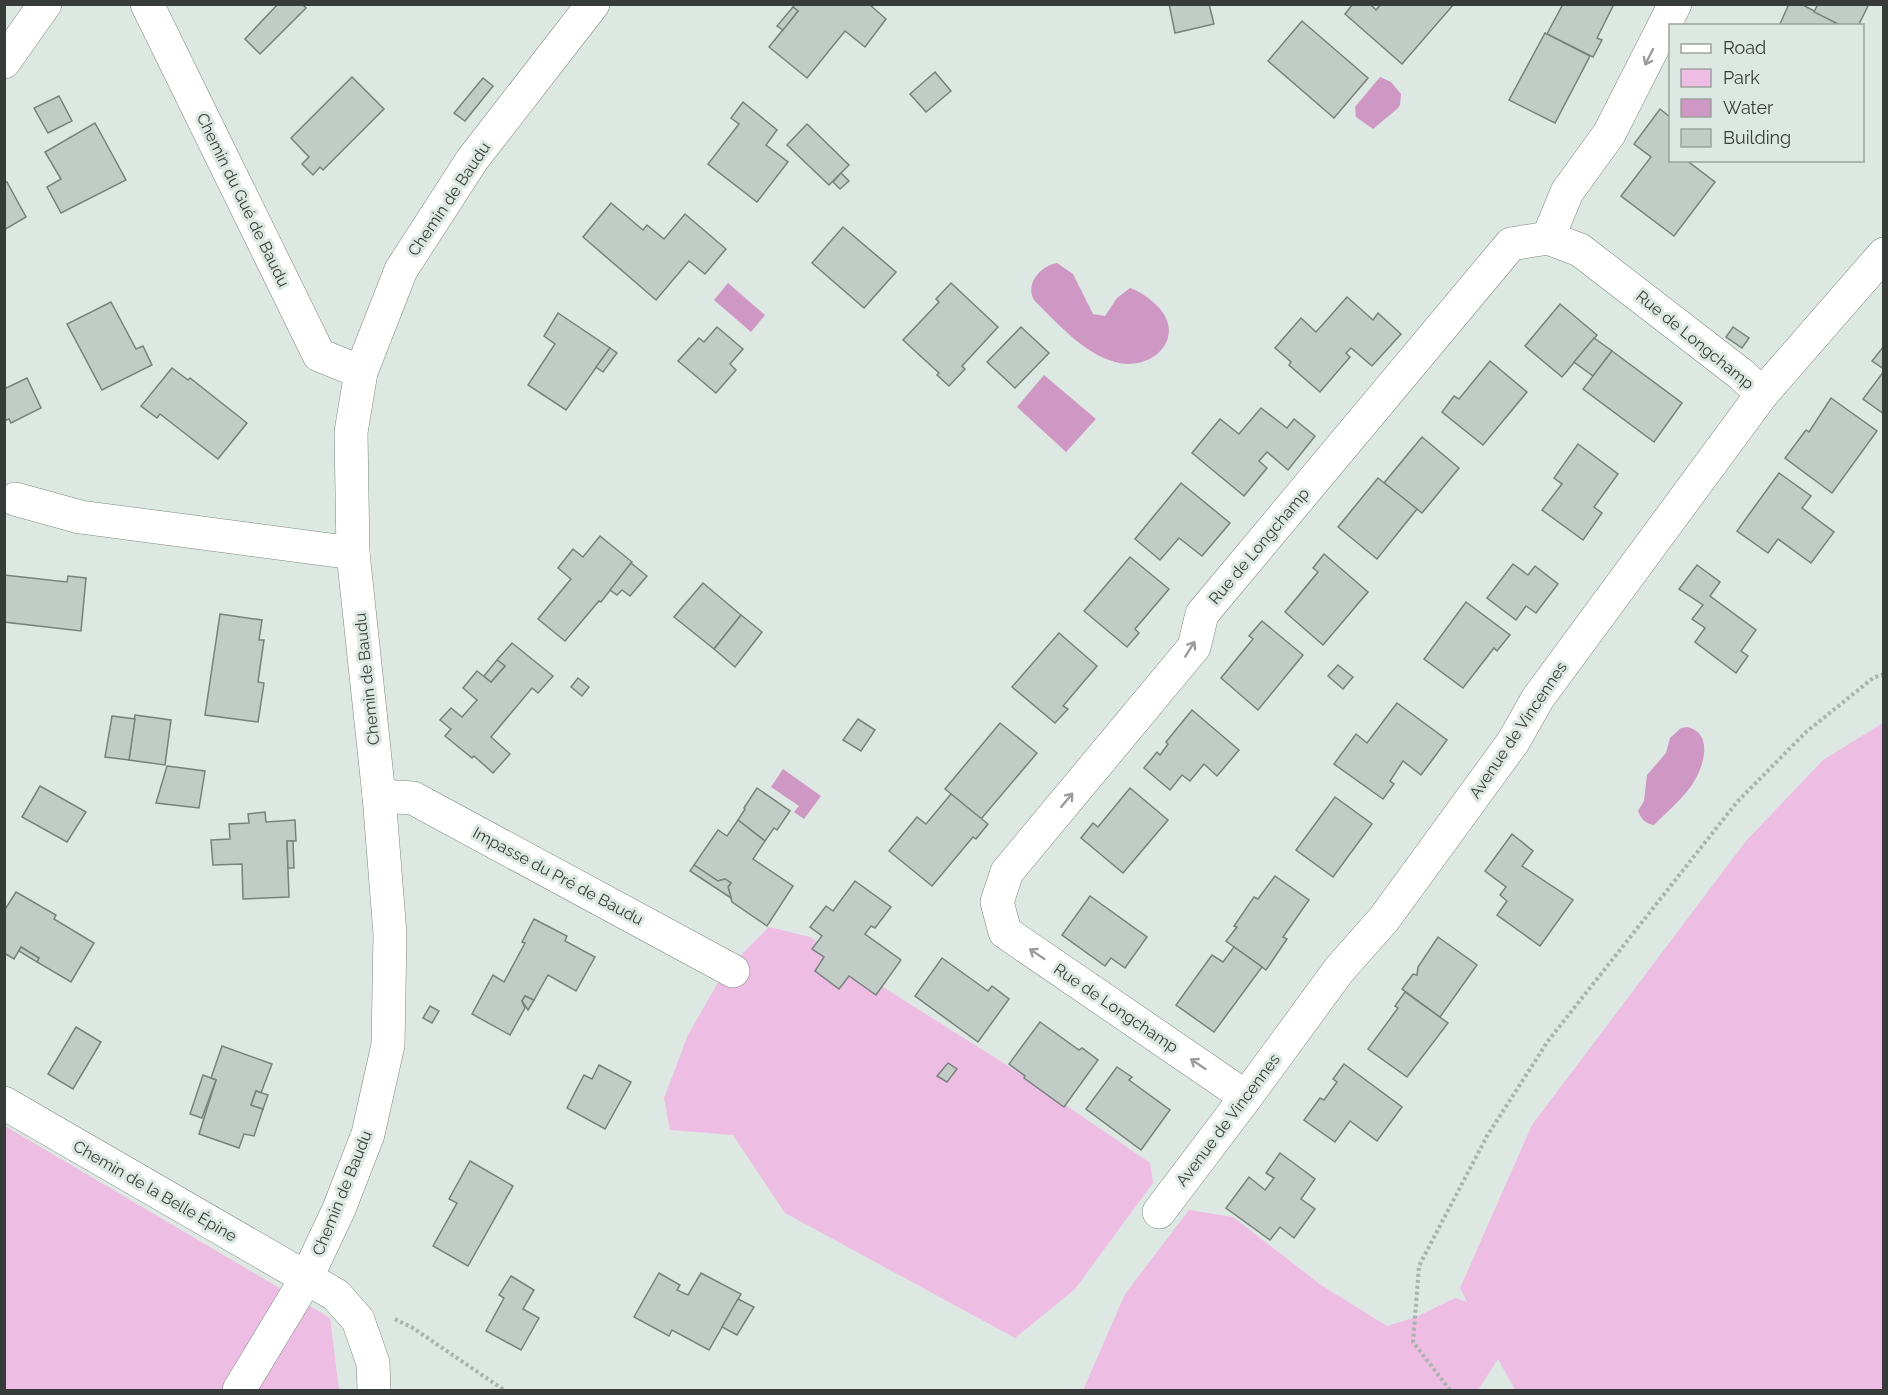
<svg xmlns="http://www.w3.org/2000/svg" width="1888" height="1395" font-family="Raleway,sans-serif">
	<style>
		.green { fill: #eebde3 }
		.water { fill: #cf98c4 }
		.building { fill: #c1ccc6; stroke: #78827d; stroke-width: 1.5 }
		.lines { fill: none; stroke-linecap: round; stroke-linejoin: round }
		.street-casing { stroke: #7d8782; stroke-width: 34 }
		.path { stroke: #a9b2ad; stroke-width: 4; stroke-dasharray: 3 3; stroke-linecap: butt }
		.street { stroke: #fff; stroke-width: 33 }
		.oneway { stroke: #9b9d9c }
		.labels { text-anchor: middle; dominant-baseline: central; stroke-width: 6; stroke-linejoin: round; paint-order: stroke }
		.street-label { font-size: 16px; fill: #373b39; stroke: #dde8e2 }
	</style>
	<rect width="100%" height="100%" fill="#dde8e2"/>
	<g class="green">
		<polygon points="1883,723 1883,1390 1515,1390 1498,1359 1478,1390 1087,1390 1084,1388 1125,1294 1189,1210 1233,1217 1321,1285 1387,1326 1416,1317 1455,1298 1467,1302 1460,1288 1532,1125 1746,841 1823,760"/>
		<polygon points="769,927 810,937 859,972 1013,1069 1150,1163 1153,1183 1075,1289 1015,1338 785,1213 733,1135 670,1130 664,1098 688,1035 724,972"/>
		<polygon points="5,1126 330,1318 339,1390 5,1390"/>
	</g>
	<g class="water">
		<polygon points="1380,77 1391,82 1401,94 1400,105 1397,109 1373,129 1356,117 1355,107"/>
		<path d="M1057,263L1073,274L1093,314L1105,316L1117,298L1130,288C1139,291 1146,296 1153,302C1191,334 1154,373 1115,362C1083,353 1057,323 1034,300C1025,284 1040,266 1057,263Z"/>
		<polygon points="728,283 765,315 751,332 714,300"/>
		<polygon points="1044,375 1096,419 1066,452 1017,407"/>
		<path d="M1687,727C1712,732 1705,762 1696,778C1688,794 1670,809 1658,821L1654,825C1646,824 1641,819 1638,811L1644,801L1647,775L1666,753L1670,738L1681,728Z"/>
		<polygon points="783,769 821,796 804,819 794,812 799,806 771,787"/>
	</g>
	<g class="building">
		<polygon points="278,4 302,4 306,8 260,54 245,39"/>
		<polygon points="795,4 869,4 886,19 865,47 845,31 807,78 769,47 798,11 793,7"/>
		<polygon points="1169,4 1209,4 1214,24 1175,33"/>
		<polygon points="1353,4 1370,4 1376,10 1381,4 1454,4 1402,64 1345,14"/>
		<polygon points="1563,4 1614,4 1597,38 1602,40 1593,57 1547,34"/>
		<polygon points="1789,4 1801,4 1835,22 1834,26 1779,26"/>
		<polygon points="1818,4 1869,4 1858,26 1842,26 1814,12"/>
		<polygon points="793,7 798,11 783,30 777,26"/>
		<polygon points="1302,21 1368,78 1334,118 1268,61"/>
		<polygon points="1545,33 1590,56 1555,123 1509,100"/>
		<polygon points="935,72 951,91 926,112 910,94"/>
		<polygon points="352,77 384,109 323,170 320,167 313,175 302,164 309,157 291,138"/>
		<polygon points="483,78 493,86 465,121 454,113"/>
		<polygon points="59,96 72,121 48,133 34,108"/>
		<polygon points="743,102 777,130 766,145 788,162 757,202 708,164 739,124 731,118"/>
		<polygon points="1660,109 1670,117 1670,160 1686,160 1715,182 1674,236 1621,196 1651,157 1634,144"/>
		<polygon points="95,123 126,180 61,213 47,187 61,179 45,152"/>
		<polygon points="807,124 849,165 829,185 787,145"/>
		<polygon points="841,173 849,181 840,189 833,182"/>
		<polygon points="7,182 26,217 4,230 4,183"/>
		<polygon points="611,203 643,230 647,225 664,239 685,214 726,249 705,274 689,261 656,300 583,237"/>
		<polygon points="843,227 896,272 864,308 812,263"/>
		<polygon points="951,283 998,327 962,366 965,369 949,386 937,375 939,373 903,340 939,302 936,299"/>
		<polygon points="1347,297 1373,320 1378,313 1401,334 1372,366 1351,348 1346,353 1350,357 1320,392 1289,365 1291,362 1275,348 1301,318 1316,332"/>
		<polygon points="111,302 136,349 143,346 152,365 102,390 67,324"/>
		<polygon points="1560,304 1597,335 1562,377 1525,346"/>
		<polygon points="558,313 610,348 566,410 528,385 555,344 544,336"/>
		<polygon points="717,327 743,349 730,364 736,370 716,393 678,361 699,338 704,342"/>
		<polygon points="1021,327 1049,353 1015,388 987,362"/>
		<polygon points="1733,327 1749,338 1742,348 1726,337"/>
		<polygon points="1594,338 1612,351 1593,376 1574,362"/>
		<polygon points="1884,346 1884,369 1872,361"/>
		<polygon points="610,348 617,353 603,372 596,367"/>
		<polygon points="1612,351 1682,403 1654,442 1583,389"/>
		<polygon points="1490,361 1527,392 1483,445 1442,412 1454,396 1459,399"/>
		<polygon points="172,368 188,380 190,378 247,423 218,459 160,414 157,418 141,406"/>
		<polygon points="1884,371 1884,414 1863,399"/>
		<polygon points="27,378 41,408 11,423 9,419 4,421 4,389"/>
		<polygon points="1831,398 1877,431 1832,493 1785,458 1806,430 1809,432"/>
		<polygon points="1261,408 1287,428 1294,419 1315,436 1288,470 1267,452 1259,461 1267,468 1244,496 1192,453 1220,419 1239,434"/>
		<polygon points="1422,437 1459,468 1422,513 1384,483"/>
		<polygon points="1578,444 1618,474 1594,507 1602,513 1583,540 1542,510 1562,484 1554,478"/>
		<polygon points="1779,473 1811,496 1802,508 1834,532 1811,563 1778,539 1768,553 1737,531"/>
		<polygon points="1378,478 1417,509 1377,559 1338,527"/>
		<polygon points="1181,483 1230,523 1202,556 1179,538 1160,560 1135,539"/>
		<polygon points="600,536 632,562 601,602 599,601 565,641 538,619 571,579 558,568 573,549 583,557"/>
		<polygon points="1324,554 1368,592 1323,645 1285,612 1318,572 1313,568"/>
		<polygon points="1130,557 1169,589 1135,629 1139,633 1127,647 1084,611"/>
		<polygon points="631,563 647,576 630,596 622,590 617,595 610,590"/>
		<polygon points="1513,564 1528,575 1535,566 1558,584 1536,613 1526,606 1516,620 1487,598"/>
		<polygon points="1697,565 1720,582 1710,596 1756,630 1741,651 1748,656 1736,673 1695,642 1705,628 1692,619 1703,605 1679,589"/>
		<polygon points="4,575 67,582 68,576 86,578 81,631 4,622"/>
		<polygon points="703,583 741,615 714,649 674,617"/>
		<polygon points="1466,602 1510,635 1497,651 1494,648 1463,688 1424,659"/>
		<polygon points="220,614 262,620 259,640 264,640 258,682 264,683 258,722 205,715"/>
		<polygon points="741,615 762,632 735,667 714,649"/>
		<polygon points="1262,621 1303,655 1258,710 1221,678 1253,639 1249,636"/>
		<polygon points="1059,633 1097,666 1063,706 1068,709 1055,723 1012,687"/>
		<polygon points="512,643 553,676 538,693 532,688 491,737 510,754 493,773 474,756 472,758 445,736 451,729 440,720 451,708 462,717 477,700 463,688 477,671 491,682 505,666 497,660"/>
		<polygon points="497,660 505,666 491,682 484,676"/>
		<polygon points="1338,665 1353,677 1343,689 1328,676"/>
		<polygon points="578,678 589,687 582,696 571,687"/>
		<polygon points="1397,703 1447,740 1421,775 1403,761 1390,781 1394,784 1383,799 1334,764 1356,734 1367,743"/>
		<polygon points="1192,710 1239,750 1217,776 1204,764 1190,781 1182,775 1170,790 1144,768 1157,752 1160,755 1168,744 1166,742"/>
		<polygon points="135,715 171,720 165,765 129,760"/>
		<polygon points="112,716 135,719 129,760 105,757"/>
		<polygon points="858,719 875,730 861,751 843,740"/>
		<polygon points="1000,723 1037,753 981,819 945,789"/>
		<polygon points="167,766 205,771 199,808 156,803"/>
		<polygon points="40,786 86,812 67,842 22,817"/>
		<polygon points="757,788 790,811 777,830 774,828 765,841 738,820 745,809 744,808"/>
		<polygon points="1130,788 1168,820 1123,873 1081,838 1093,823 1098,827"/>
		<polygon points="951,794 988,824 976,839 973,837 932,886 889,851 917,817 926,824"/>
		<polygon points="1335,797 1372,824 1333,877 1296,850"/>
		<polygon points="265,812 266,822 295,820 296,841 287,841 289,897 243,899 242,864 213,865 211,840 230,839 229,824 249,823 248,814"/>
		<polygon points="738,820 765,841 753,859 793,886 767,926 732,902 728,887 731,883 725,879 718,881 694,865 718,830 727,836"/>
		<polygon points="1512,834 1533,851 1522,866 1573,900 1540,946 1497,915 1507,901 1500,895 1506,887 1485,871"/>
		<polygon points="287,841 293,841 294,868 288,868"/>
		<polygon points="694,865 718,881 725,879 731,883 728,887 731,898 690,871"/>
		<polygon points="1275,876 1309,900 1283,937 1287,939 1266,970 1226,941 1237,927 1234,926 1254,897 1258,899"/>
		<polygon points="855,881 891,907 875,928 871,926 865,934 901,960 876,995 849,976 839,989 815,971 824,957 812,949 822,936 810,927 826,906 833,911"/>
		<polygon points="16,892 56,915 54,919 94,943 71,982 37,962 39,958 21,947 14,959 4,953 4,911"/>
		<polygon points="1090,896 1147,937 1125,968 1111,958 1105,966 1062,935"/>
		<polygon points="534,919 567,936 565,941 595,957 576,991 548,975 534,1000 525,996 522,1001 525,1008 510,1035 472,1014 493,975 504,982 525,943 522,942"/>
		<polygon points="1438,937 1477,965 1440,1017 1402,989 1413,974 1417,975 1418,967"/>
		<polygon points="21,947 39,958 37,962 19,951"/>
		<polygon points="1234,947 1262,967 1214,1032 1176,1005 1212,955 1223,962"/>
		<polygon points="942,958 988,991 992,986 1009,999 978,1042 915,996"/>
		<polygon points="1405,992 1448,1023 1407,1077 1368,1049 1398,1008 1395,1006"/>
		<polygon points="525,996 534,1000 528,1010 522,1001"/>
		<polygon points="430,1006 439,1011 432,1023 423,1018"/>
		<polygon points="1040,1022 1079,1050 1082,1048 1098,1060 1064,1107 1024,1078 1025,1076 1009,1064"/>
		<polygon points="76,1027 101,1042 73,1089 48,1074"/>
		<polygon points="222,1046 272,1064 261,1093 256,1091 251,1105 263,1109 254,1136 244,1134 239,1148 199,1134 216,1080 211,1078"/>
		<polygon points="948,1063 957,1069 947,1082 937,1076"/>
		<polygon points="1344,1064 1402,1107 1377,1141 1350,1121 1335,1142 1304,1120 1320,1098 1324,1100 1337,1082 1333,1079"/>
		<polygon points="599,1065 631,1082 605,1129 567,1108 584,1075 592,1079"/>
		<polygon points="1117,1067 1132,1077 1129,1080 1170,1110 1141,1150 1086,1109"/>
		<polygon points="203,1075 216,1080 202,1118 190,1114"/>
		<polygon points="256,1091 268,1095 263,1109 251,1105"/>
		<polygon points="1280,1153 1315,1179 1301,1199 1315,1209 1294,1238 1280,1227 1270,1240 1226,1208 1249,1177 1265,1190 1274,1178 1266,1173"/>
		<polygon points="470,1161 513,1186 468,1266 433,1246 457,1203 449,1199"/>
		<polygon points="659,1273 680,1285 677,1290 688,1295 701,1273 741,1294 709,1350 672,1330 669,1336 634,1317"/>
		<polygon points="511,1276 534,1290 523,1309 539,1318 521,1350 486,1331 504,1298 499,1295"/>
		<polygon points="738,1299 754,1307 737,1335 722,1327"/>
	</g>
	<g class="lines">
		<g class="street-casing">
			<g id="street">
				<polyline points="147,4 319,355 361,372"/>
				<polyline points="4,62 45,4"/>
				<polyline points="1548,238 1567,192 1609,134 1675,4"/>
				<polyline points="15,499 80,517 353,553"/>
				<polyline points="379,796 413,798 733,971"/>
				<polyline points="1246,1097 1005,932 997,902 1007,872 1194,647 1202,614 1511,244 1548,238 1580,250 1742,375 1762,394"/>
				<polyline points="4,1103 336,1295 358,1320 373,1363 374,1390"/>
				<polyline points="1159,1212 1246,1097 1339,970 1384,919 1513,742 1538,698 1762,394 1884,254"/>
				<polyline points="239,1390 306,1279 339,1209 368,1134 388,1045 390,934 379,796 353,553 351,432 361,372 401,270 472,160 593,4"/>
			</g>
		</g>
		<g class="path">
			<polyline points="395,1319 413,1328 504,1390"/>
			<polyline points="1450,1390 1413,1342 1419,1266 1487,1136 1548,1041 1737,802 1805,733 1873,678 1884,674"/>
		</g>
		<use href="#street" class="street"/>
	</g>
	<defs><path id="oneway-shaft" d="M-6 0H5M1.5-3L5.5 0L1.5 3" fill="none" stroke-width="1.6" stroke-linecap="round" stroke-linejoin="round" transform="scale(1.5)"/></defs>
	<g class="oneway">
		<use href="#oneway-shaft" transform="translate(1649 57) rotate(117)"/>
		<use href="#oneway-shaft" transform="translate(1190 649) rotate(-58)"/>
		<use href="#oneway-shaft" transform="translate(1067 800) rotate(-50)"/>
		<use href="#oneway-shaft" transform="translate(1037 954) rotate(-146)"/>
		<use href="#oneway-shaft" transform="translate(1198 1064) rotate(-146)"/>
	</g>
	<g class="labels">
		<g class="street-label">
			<text transform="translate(449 199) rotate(-56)">Chemin de Baudu</text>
			<text transform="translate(243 200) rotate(64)">Chemin du Gué de Baudu</text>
			<text transform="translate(1695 340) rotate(39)">Rue de Longchamp</text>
			<text transform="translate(1259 546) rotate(-50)">Rue de Longchamp</text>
			<text transform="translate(367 679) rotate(-96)">Chemin de Baudu</text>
			<text transform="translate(1518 730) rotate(-56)">Avenue de Vincennes</text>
			<text transform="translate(558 876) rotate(28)">Impasse du Pré de Baudu</text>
			<text transform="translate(1116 1008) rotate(34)">Rue de Longchamp</text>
			<text transform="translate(1228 1120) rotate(-53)">Avenue de Vincennes</text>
			<text transform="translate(155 1191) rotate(30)">Chemin de la Belle Épine</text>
			<text transform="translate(342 1193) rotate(-68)">Chemin de Baudu</text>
		</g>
	</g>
	<rect width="1888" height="1395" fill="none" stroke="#373b39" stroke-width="12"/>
	<rect x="1669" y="24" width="195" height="138" fill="#dde8e2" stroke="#9ba39e" stroke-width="1.5"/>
	<rect x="1681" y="44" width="30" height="9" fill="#ffffff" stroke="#9ba39e" stroke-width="1.5"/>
	<text x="1723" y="54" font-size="18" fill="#373b39">Road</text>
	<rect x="1681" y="69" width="30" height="18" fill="#eebde3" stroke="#9ba39e" stroke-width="1.5"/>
	<text x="1723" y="84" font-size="18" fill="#373b39">Park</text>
	<rect x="1681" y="99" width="30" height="18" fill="#cf98c4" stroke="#9ba39e" stroke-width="1.5"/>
	<text x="1723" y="114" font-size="18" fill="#373b39">Water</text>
	<rect x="1681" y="129" width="30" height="18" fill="#c1ccc6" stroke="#9ba39e" stroke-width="1.5"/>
	<text x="1723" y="144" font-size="18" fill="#373b39">Building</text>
</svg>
